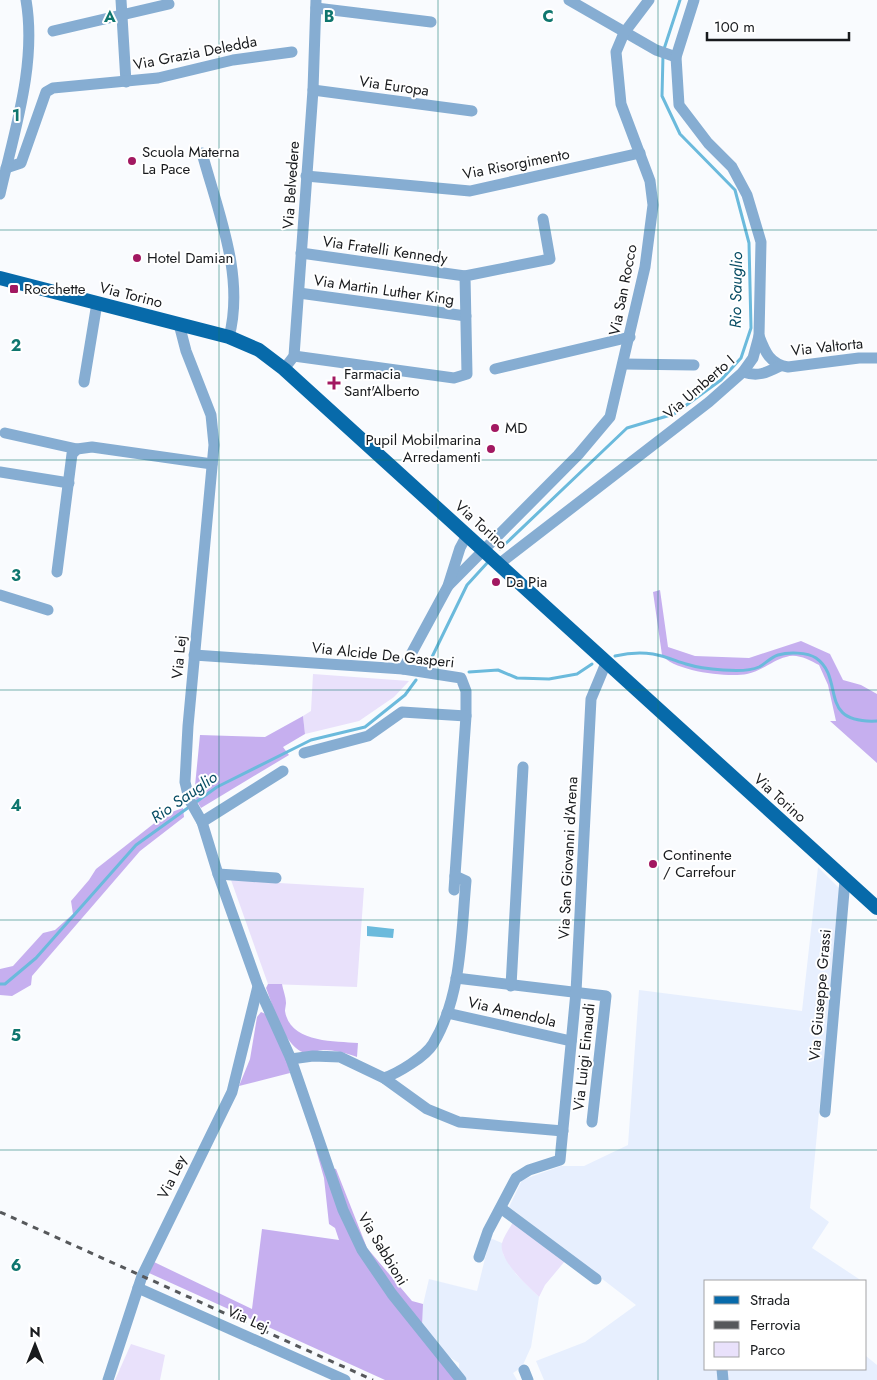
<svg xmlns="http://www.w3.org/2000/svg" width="877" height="1380" font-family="Jost,sans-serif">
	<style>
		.built { fill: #e7effe }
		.green { fill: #e9e1fb }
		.forest { fill: #c6afef }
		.water { fill: #6bbadc }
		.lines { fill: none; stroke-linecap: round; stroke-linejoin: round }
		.stream { stroke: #6bbadc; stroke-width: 3 }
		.minor { stroke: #86add2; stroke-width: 11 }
		.major { stroke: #076aaa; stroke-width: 14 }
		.rail { stroke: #56585b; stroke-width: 3; stroke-dasharray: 6 6; stroke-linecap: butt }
		.grid { fill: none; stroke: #0f766e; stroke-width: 1; stroke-opacity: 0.55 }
		.poi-dot { fill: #a21861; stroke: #fff; stroke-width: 2 }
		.labels { text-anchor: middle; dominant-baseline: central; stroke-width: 4; stroke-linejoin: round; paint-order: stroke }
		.street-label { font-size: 15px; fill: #181a1d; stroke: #fff }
		.poi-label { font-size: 15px; fill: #181a1d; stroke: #fff; text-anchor: start }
		.water-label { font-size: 16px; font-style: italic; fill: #074c64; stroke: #fff }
		.grid-label { font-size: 16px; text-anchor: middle; font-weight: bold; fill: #0f766e; stroke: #fff; stroke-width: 4; stroke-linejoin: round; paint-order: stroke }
	</style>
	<rect width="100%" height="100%" fill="#f9fbfe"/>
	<g class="built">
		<polygon points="818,867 840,889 810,1208 829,1222 812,1248 862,1281 706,1281 706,1369 866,1369 866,1356 877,1365 877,1380 544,1380 536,1361 585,1342 636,1305 509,1207 522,1180 561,1166 584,1166 628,1145 639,990 802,1011"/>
		<polygon points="490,1238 502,1243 503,1254 516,1274 539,1297 531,1347 522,1367 513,1373 517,1380 468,1380 459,1375 459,1363 443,1353 422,1325 421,1313 429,1279 477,1291"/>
	</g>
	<g class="green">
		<polygon points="313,674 409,681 394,697 359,721 305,734 303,716 311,711"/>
		<polygon points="231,880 364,888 357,987 268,984"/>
		<path d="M513,1222L565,1261L545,1285L539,1297C528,1286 498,1260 502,1243C504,1236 510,1228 513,1222Z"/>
		<polygon points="131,1344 165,1355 160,1380 115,1380"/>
	</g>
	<g class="forest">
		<path d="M660,590L668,647L695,656L749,658L801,641L830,654L843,680L861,685L877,694V763L830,721H836L828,685L819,665C809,660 797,653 786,657C773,660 762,671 747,674C728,678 673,671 662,655L653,592Z"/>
		<polygon points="303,716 305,734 283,747 289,755 201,808 194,796 200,735 265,737"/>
		<polygon points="183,808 184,817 140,851 32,976 31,985 12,996 0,995 0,969 13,966 43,933 55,930 73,914 71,901 89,880 96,869 166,814"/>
		<path d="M268,984H282C283,990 286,997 286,1003C286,1004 285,1010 285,1011C290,1043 334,1041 358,1043L357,1057C346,1053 335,1050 323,1050C318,1050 313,1053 308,1053C286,1053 273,1006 266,988Z"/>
		<polygon points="261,1012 268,1015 287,1061 290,1073 239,1086 250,1059 257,1017"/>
		<polygon points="311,1132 339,1211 455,1380 385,1380 149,1273 154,1262 252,1309 262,1229 339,1240 335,1228 329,1224 324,1178"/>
		<polygon points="331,1168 336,1169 367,1248 412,1301 423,1304 422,1325 364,1249"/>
	</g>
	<polygon class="water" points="367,926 394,929 393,938 367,936"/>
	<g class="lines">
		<g class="stream">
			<polyline points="664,49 680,0"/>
			<polyline points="500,549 627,428 674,414 721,380 741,358 751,328 749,243 735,190 680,134 662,96 663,55"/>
			<path d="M615,656C628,653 640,652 653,654C665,656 676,661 686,664C702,669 744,674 759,667C765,664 771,657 778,655C788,652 807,652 816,658C846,679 816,724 877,721"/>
			<polyline points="431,659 467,585 488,562"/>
			<polyline points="469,672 498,670 517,678 549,679 577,674 592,664"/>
			<polyline points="0,984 5,984 36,958 136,845 217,787 311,740 365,727 405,695 416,680"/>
		</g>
		<g class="minor">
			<polyline points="121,0 126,82"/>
			<polyline points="569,0 656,50 676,57"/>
			<polyline points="316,8 431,22"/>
			<polyline points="53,31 169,4"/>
			<polyline points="313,90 472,111"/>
			<path d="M202,153C218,212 245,276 229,337"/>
			<polyline points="6,168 21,163 46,92 53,88 158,78 233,60 292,52"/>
			<polyline points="306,176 470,191 640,153"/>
			<path d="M0,194C14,132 37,64 26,0"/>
			<polyline points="301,253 465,276"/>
			<polyline points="299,293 466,316"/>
			<polyline points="179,324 186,351 211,415 214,445 188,726 185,782 189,799 202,822 218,874 258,986 291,1059 343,1210 362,1250 392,1294 461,1380"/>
			<path d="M759,336C765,352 770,364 788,367L859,358H877"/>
			<polyline points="294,356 454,378 467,374 465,276 550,259 543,219"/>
			<polyline points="623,364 694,365"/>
			<polyline points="284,369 294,356 313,90 316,0"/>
			<polyline points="495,369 630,337"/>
			<path d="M743,372C758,377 766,373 780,366"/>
			<polyline points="84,382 97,303"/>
			<polyline points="5,433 77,449"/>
			<polyline points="0,472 69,483"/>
			<polyline points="499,564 709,402 743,372 753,358 759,336 761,242 747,195 732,167 708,143 679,105 676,57 694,0"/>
			<polyline points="57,572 72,454 77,449 92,447 212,464"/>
			<polyline points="448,586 578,455 610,417 645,267 653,205 650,181 621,104 616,52 624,33 649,0"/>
			<polyline points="0,595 48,610"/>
			<polyline points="194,655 403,669 461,678 466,691 466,716 454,890"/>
			<polyline points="403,669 448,586 460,548 467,535"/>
			<polyline points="304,753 368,736 402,712 466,716"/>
			<polyline points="202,822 283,771"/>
			<polyline points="218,874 276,878"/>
			<polyline points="456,978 606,996 592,1122"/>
			<polyline points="511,986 523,767"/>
			<polyline points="447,1013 571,1041"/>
			<polyline points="291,1059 313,1056 340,1057 384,1078 427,1109 459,1122 563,1131"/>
			<path d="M384,1078C398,1073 425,1057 433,1044C462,996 461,934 466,881L455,876"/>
			<polyline points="825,1112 845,880"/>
			<polyline points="502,1209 596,1279"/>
			<polyline points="479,1257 488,1231 516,1178 529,1170 560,1160 576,992 591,699 606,663"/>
			<polyline points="138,1288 345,1380"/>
			<polyline points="722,1369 723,1380"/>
			<polyline points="524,1370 528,1380"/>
			<polyline points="108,1380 142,1276 232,1092 258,986"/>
		</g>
		<polyline class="major" points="0,278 229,337 259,350 284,369 877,908"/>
		<polyline class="rail" points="0,1212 373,1380"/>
	</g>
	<path class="grid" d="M219,0V1380M438,0V1380M658,0V1380M0,230H877M0,460H877M0,690H877M0,920H877M0,1150H877"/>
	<g class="poi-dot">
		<circle cx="132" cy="161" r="5"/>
		<circle cx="137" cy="258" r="5"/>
		<rect x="9" y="284" width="10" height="10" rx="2.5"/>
		<path d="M331.5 375.5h5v5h5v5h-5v5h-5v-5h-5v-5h5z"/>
		<circle cx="495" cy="428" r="5"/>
		<circle cx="491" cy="449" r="5"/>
		<circle cx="496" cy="582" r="5"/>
		<circle cx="653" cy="864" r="5"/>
	</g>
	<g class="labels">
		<g class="street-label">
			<text transform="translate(195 53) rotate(-11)">Via Grazia Deledda</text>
			<text transform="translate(394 86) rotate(8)">Via Europa</text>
			<text transform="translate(516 164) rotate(-11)">Via Risorgimento</text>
			<text transform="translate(291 185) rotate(-86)">Via Belvedere</text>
			<text transform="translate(385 250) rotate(8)">Via Fratelli Kennedy</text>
			<text transform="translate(384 290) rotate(8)">Via Martin Luther King</text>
			<text transform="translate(623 290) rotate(-79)">Via San Rocco</text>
			<text transform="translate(131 295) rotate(14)">Via Torino</text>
			<text transform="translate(827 347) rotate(-6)">Via Valtorta</text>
			<text transform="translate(699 387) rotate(-41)">Via Umberto I</text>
			<text transform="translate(481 525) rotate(42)">Via Torino</text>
			<text transform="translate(383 655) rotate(6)">Via Alcide De Gasperi</text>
			<text transform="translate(179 657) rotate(-85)">Via Lej</text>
			<text transform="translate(780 798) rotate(42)">Via Torino</text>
			<text transform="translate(568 858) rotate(-87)">Via San Giovanni d'Arena</text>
			<text transform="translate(820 995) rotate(-85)">Via Giuseppe Grassi</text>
			<text transform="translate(512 1012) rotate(13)">Via Amendola</text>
			<text transform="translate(584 1057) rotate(-84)">Via Luigi Einaudi</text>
			<text transform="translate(172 1177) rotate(-64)">Via Ley</text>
			<text transform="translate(383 1249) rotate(59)">Via Sabbioni</text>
			<text transform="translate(248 1319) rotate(24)">Via Lej</text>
		</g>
		<g class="poi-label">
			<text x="142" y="152">Scuola Materna<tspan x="142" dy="17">La Pace</tspan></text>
			<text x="147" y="258">Hotel Damian</text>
			<text x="24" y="289">Rocchette</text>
			<text x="344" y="374">Farmacia<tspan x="344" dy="17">Sant'Alberto</tspan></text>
			<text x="505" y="428">MD</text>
			<text x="481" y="440" text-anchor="end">Pupil Mobilmarina<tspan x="481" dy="17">Arredamenti</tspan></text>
			<text x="506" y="582">Da Pia</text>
			<text x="663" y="855">Continente<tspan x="663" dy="17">/ Carrefour</tspan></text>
		</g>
		<g class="water-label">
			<text transform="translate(736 290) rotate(-89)">Rio Sauglio</text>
			<text transform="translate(184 797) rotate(-35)">Rio Sauglio</text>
		</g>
	</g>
	<g class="grid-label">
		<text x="110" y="22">A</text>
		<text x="329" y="22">B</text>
		<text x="548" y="22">C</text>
		<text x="16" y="121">1</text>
		<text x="16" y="351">2</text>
		<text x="16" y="581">3</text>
		<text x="16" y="811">4</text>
		<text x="16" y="1041">5</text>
		<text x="16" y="1271">6</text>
	</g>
	<rect x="704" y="1280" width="162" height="90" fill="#ffffff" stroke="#a3a3a5"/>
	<rect x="714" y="1296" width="25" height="8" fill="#076aaa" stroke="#a3a3a5"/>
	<text x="750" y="1305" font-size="15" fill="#181a1d">Strada</text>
	<rect x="714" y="1321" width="25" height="8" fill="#56585b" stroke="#a3a3a5"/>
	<text x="750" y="1330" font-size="15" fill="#181a1d">Ferrovia</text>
	<rect x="714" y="1342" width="25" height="15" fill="#e9e1fb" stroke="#a3a3a5"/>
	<text x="750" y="1355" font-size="15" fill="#181a1d">Parco</text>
	<g transform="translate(35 1345)" stroke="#ffffff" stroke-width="4" paint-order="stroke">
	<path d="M0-4L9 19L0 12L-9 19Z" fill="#181a1d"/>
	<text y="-8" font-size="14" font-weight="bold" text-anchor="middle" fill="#181a1d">N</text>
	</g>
	<path d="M707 32v8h142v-8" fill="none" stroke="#181a1d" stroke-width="2.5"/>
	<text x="714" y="32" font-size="15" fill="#181a1d" stroke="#ffffff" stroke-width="4" paint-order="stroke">100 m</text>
</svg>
